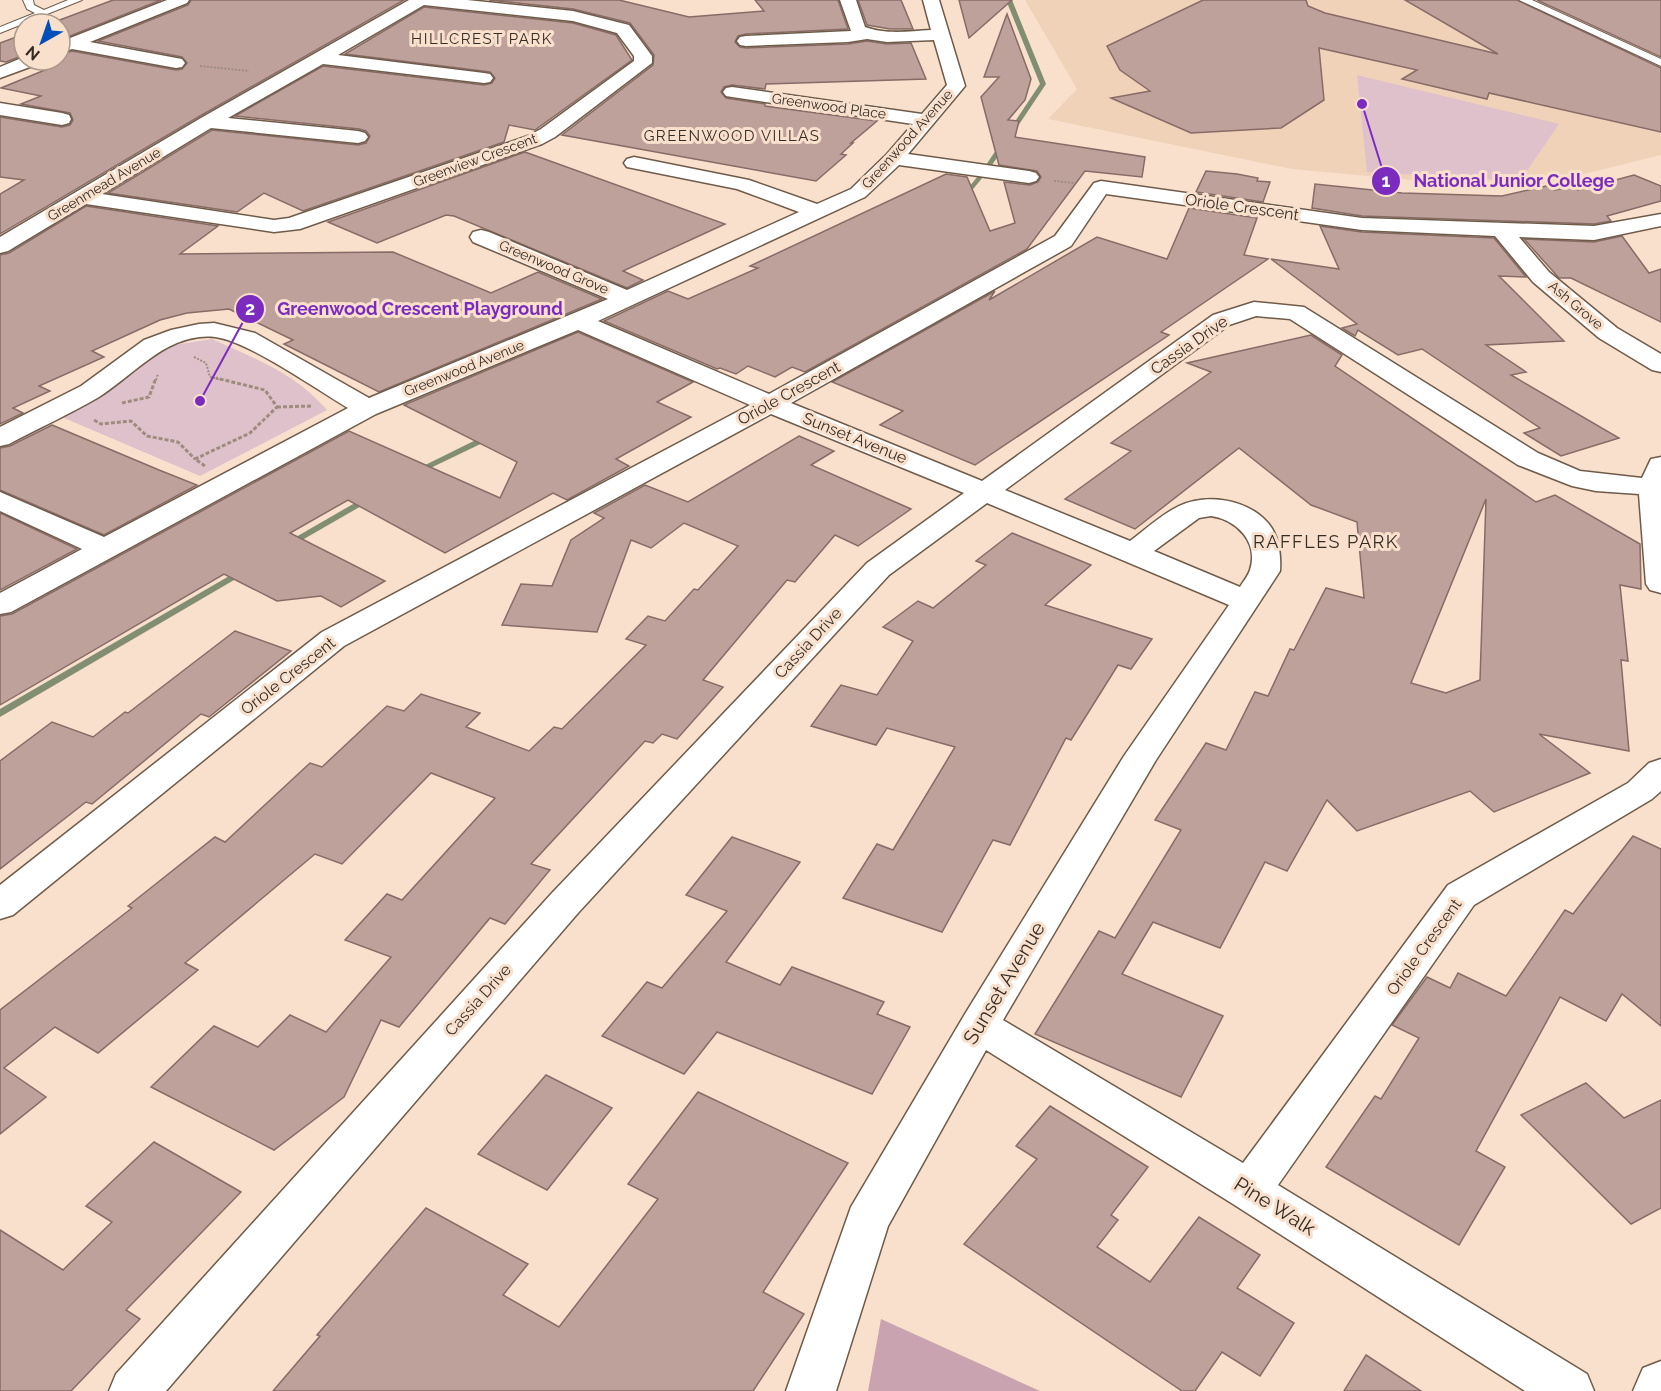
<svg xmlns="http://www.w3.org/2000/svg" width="1661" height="1391" font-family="Raleway,sans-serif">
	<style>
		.built { fill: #f0d2b9 }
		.green { fill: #dfc1cb }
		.forest { fill: #c9a4b0 }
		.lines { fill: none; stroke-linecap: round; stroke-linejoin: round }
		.stream { fill: #828e71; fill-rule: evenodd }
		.building { fill: #bfa19c; stroke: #876b66; stroke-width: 1.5; fill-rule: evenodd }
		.service-casing { stroke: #6f5b4a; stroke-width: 2 }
		.minor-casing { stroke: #6f5b4a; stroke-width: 3 }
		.path-far1 { stroke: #9e8d7e; stroke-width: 2; stroke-dasharray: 2 1.5; stroke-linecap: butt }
		.path { stroke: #9e8d7e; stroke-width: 3; stroke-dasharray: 4 2; stroke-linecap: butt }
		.service { fill: #fff; fill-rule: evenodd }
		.minor { fill: #fff; fill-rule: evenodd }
		.labels { text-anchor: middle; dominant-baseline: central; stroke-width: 6; stroke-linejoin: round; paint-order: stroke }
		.far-street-label { font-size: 14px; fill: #352c24; stroke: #f8e0cc }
		.far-neighbourhood-label { font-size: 15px; letter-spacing: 1.5px; fill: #352c24; stroke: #f8e0cc }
		.street-label { font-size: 16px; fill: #352c24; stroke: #f8e0cc }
		.neighbourhood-label { font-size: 18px; letter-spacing: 1.5px; fill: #352c24; stroke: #f8e0cc }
		.near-street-label { font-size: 20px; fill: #352c24; stroke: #f8e0cc }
		.leader { fill: none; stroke: #7b2cbf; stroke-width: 2 }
		.callout-dot { fill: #7b2cbf; stroke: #f8e0cc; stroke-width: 2 }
		.mark-label { font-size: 18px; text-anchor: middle; font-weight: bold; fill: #fff }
		.callout-label { font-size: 18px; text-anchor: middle; font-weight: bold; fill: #7b2cbf; stroke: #f8e0cc; stroke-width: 6; stroke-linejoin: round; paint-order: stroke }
	</style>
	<rect width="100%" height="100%" fill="#f8e0cc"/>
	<polygon class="built" points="1025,0 1661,0 1661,155 1519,190 1292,169 1048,119 1077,89"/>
	<g class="green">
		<polygon points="1357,75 1559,124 1520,181 1367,172"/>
		<path d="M212,339C256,359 295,373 327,410L200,476L57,415L173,345Z"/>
	</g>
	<polygon class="forest" points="881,1319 1040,1391 868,1391"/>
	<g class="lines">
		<g class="stream">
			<polygon points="1006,0 1012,0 1046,84 992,165 989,167 986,165 1040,84"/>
			<polygon points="978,176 983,177 965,199 961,199 961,197"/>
			<polygon points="490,433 494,436 493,438 418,474 415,475 411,472"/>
			<polygon points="367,496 370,497 371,499 370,501 290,547 287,548 282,545"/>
			<polygon points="243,568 246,569 248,571 246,573 0,717 0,709"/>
		</g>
	</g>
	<g class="building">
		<polygon points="113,0 161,0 60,40 60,24 49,24"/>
		<polygon points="191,0 404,0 200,116 0,234 0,194 24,180 0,177 0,117 62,127 70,125 73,120 70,113 21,104 41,96 1,88 45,70 34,68 43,60 60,60 60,55 72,51 176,70 182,69 187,63 182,57 98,41 188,5"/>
		<polygon points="489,0 619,0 689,17 764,11 755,0 838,0 848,29 746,34 738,36 735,42 740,47 746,48 848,44 867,41 887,44 911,43 926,79 766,84 765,89 732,85 724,87 721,92 726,98 765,104 765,106 877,121 851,143 853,143 841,154 846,155 816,181 562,135 653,65 654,55 630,23 573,9"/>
		<polygon points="858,0 901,0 913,29 890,29 867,25"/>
		<polygon points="959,0 1012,0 969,38"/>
		<polygon points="1203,0 1306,0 1308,6 1325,13 1498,54 1405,0 1517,0 1661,68 1661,132 1489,93 1487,99 1402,79 1417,70 1319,48 1324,100 1281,128 1191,133 1111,98 1150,91 1120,70 1107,46"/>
		<polygon points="1537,0 1661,0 1661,57"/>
		<polygon points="424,7 573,23 616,35 632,60 535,130 509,125 504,142 303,211 264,193 237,212 108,193 212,130 358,145 366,143 370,136 366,131 359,129 235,116 323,66 484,85 492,83 495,78 490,72 345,54"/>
		<polygon points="1007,14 1031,79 1025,100 1008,120 1019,121 1015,137 1145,157 1142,177 1085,171 1027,249 805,372 792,367 775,377 748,366 736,374 720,368 717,369 604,321 668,291 688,299 758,268 750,266 946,174 967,177 990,231 1015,223 1004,182 1030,185 1038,182 1041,177 1037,171 999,165 981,97 999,77 984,77"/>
		<polygon points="24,34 24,55 6,62 0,61 0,43"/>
		<polygon points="525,152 725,224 623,271 643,280 627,288 454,216 446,215 377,243 328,222"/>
		<polygon points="1206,171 1237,174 1258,178 1257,181 1270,182 1263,202 1196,192"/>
		<polygon points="1634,175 1661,186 1661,201 1607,216 1611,221 1594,224 1362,216 1312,208 1315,184 1402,193 1502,196 1546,186 1555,190 1571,187 1578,190"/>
		<polygon points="86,206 218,226 180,254 393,252 491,293 538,272 602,299 379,392 284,344 293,340 229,309 187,313 160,320 92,351 104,357 39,386 50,391 13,408 23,413 0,424 0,255 9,253"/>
		<polygon points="1189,208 1257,218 1244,255 1268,259 1161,332 1169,335 975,465 880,425 903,411 832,382 995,291 989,300 1097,237 1167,259"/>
		<polygon points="1320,226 1362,232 1494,238 1526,277 1499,276 1564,341 1486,345 1526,372 1511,375 1619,438 1561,456 1524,433 1540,428 1422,349 1398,355 1358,330 1355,336 1342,328 1357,324 1271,259 1339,269"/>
		<polygon points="1622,236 1649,273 1661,269 1661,322 1571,278 1559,278 1524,239 1594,242"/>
		<polygon points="578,332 693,382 657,402 691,417 616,459 629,466 567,500 553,493 445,553 348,500 290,533 385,581 341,607 321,596 277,601 224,574 0,705 0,616 12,614 349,431 500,498 517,462 404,405"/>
		<path d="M1311,335L1342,355L1335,366L1536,502L1555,495L1640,544L1641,589L1620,585L1628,661L1621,660L1629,751L1539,734L1590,773L1494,812L1470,791L1357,831L1327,800L1287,871L1265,862L1220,948L1153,922L1122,974L1223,1016L1181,1097L1035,1034L1099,931L1115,938L1181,830L1155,820L1206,743L1226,750L1255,692L1268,696L1290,649L1294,650L1326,588L1364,598L1357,522L1311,505L1239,448L1135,529L1065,499L1131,451L1111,443L1211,372L1187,363ZM1486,499L1480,680L1446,693L1411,683Z"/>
		<polygon points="52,425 159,470 197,485 104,535 0,490 0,448 10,446"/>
		<polygon points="799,436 834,451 811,465 911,509 858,546 835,535 795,582 787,580 703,680 723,687 677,739 662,734 653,743 645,741 531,864 550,870 505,924 490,918 399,1027 381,1020 344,1097 274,1150 151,1087 214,1026 258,1047 290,1015 326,1032 391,957 345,940 387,894 402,900 495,798 431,773 342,864 315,854 185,963 198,970 98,1053 55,1027 4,1068 46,1097 0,1134 0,1010 132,908 128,906 215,837 225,842 310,763 322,767 387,706 404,711 421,694 480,713 466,727 529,751 554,727 562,729 646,645 626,639 648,616 665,621 694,589 698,590 738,546 684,523 651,548 631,540 597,632 502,625 521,584 552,586 571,540 604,518 594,513 645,485 688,502"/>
		<polygon points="0,513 77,549 0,590"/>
		<polygon points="1012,533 1091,565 1045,605 1152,639 1131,669 1118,665 1071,740 1066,738 1010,845 993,840 942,932 843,898 877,844 893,850 955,747 887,728 876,745 811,726 841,685 877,695 913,641 883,627 918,601 933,608 986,565 976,561"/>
		<polygon points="235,631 291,651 209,717 201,714 92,804 86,802 0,869 0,761 52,722 93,737 125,712 128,713"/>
		<polygon points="1633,836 1661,849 1661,1026 1622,994 1606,1021 1560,997 1476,1151 1505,1167 1459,1245 1326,1167 1375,1096 1381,1099 1419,1038 1392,1025 1427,977 1450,988 1458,973 1506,996 1565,910 1573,914"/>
		<polygon points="732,837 800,862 726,962 780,985 792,967 884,1002 877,1014 910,1027 872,1094 717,1032 684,1074 602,1036 647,982 662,988 727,911 686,895"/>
		<polygon points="546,1075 612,1108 547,1190 478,1154"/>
		<polygon points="1586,1083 1624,1118 1661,1100 1661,1208 1631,1224 1521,1115"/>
		<polygon points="698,1092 848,1163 763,1292 804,1314 753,1391 273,1391 320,1336 317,1335 426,1208 528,1264 503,1295 559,1327 658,1199 628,1184"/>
		<polygon points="1050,1106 1148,1167 1111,1215 1118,1220 1097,1247 1150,1282 1199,1217 1260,1255 1237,1288 1294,1323 1260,1376 1222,1352 1195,1391 1182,1391 964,1244 1037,1159 1016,1146"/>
		<polygon points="154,1142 241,1192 126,1310 140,1319 71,1391 0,1391 0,1230 63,1270 112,1222 86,1206"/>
		<polygon points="1366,1355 1421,1391 1344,1391"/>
	</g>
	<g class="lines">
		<g class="service-casing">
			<g id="service">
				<polygon points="23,0 33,0 34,5 44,10 68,0 82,0 0,33 0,27 35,13 27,9"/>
				<polygon points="1519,0 1532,0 1661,59 1661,66"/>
			</g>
		</g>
		<g class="minor-casing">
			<g id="minor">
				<polygon points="167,0 189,0 187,3 90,42 182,59 185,63 182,67 176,68 72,49 60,53 60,42"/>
				<path d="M409,0H467L573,11L629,25L652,56V63L555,137L542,144L300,229L274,232L86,204L8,251L0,253V237L201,118ZM424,5L573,21L617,33L634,56V61L541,129L528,136L289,218L274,220L102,194L211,128L358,143L365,141L368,137L365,133L358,131L228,118L323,64L484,83L490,82L493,78L490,74L484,73L338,55Z"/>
				<path d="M840,0H856L865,27C886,35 910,31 931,30L923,0H939L965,86L908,154L1029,171L1036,173L1039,177L1036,181L1029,183L899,165L865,197L598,321L769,394L1055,236L1094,183L1101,181L1362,218L1594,226L1661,214V226L1594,240L1519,237L1549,272L1617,328L1661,354V372L1652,370L1599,338L1533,282L1495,236L1362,230L1106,194L1071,246L791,403L982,481L1213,315L1254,302L1304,307L1538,453L1580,471L1642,478L1651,459L1661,457V593L1650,590L1646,584L1639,494L1596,491L1572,486L1518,465L1290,319L1256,316L1229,325L1005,490L1130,541C1145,530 1162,514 1179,506C1207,493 1247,499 1268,523C1279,536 1281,555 1280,571L1156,760L1003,1020L1243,1163L1448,885L1628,783L1649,763L1661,759V791L1652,799L1474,905L1278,1185L1587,1374L1594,1391H1525L1233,1204L986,1050L888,1226L836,1391H786L851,1207L965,1014L1124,756L1229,605L987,503L889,575L578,913L166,1391H109L116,1374L552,893L867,563L964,493L771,414L344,646L13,915L0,919V885L322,632L750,405L578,330L376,414L11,612L0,614V593L82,549L0,511V492L104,537L348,408C316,389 248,341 215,337C168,332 134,375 99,397C70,414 39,428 9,444L0,446V427L81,386L144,340L171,330L199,324L214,323L255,333L369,398L608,299L473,242L470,237L473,232L481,230L489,232L627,290L799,212L737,189L627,167L624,163L627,159L634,157L749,180L817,204L851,189L887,154L913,124L732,97L726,96L723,92L726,88L732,87L922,114L947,85L934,40L887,42L867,39L848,42L746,46L740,45L737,41L740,37L746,36L851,31ZM1211,516C1237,520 1259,542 1250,570C1248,576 1243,582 1240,587L1154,551L1199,518Z"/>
				<polygon points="24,57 24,60 41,60 38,64 0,78 0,67"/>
				<polygon points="0,103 62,113 69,115 71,119 69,123 62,125 0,115"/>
				<polygon points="1661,1361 1661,1391 1633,1391 1643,1368"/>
			</g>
		</g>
		<g class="path-far1">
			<polyline points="200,66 249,71"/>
			<polyline points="1054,181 1074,183"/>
			<polyline points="194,357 206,363 210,377 222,380"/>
			<polyline points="156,380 158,374"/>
		</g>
		<g class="path">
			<polyline points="122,403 149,397 156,378"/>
			<polyline points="277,407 312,406"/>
			<polyline points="94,420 101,424 131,421 147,436 178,442 195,459"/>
			<polyline points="205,466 195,459 250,433 277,407 265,390 216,378"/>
		</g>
		<use href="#service" class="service"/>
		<use href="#minor" class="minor"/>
	</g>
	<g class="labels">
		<g class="far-street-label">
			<text transform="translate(829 106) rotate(8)">Greenwood Place</text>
			<text transform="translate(907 139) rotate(-48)">Greenwood Avenue</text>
			<text transform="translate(475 160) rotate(-20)">Greenview Crescent</text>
			<text transform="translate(104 184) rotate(-31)">Greenmead Avenue</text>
			<text transform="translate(554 267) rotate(23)">Greenwood Grove</text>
			<text transform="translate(1576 305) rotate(40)">Ash Grove</text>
			<text transform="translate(464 368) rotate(-22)">Greenwood Avenue</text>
		</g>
		<g class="far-neighbourhood-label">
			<text x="482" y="39">HILLCREST PARK</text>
			<text x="732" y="136">GREENWOOD VILLAS</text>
		</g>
		<g class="street-label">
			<text transform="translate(1242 207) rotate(8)">Oriole Crescent</text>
			<text transform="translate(1189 345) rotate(-35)">Cassia Drive</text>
			<text transform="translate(789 393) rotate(-29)">Oriole Crescent</text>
			<text transform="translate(855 438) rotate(22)">Sunset Avenue</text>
			<text transform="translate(808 643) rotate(-47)">Cassia Drive</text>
			<text transform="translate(288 676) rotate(-38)">Oriole Crescent</text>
			<text transform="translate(1424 947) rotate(-54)">Oriole Crescent</text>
			<text transform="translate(478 1000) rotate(-48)">Cassia Drive</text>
		</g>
		<g class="neighbourhood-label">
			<text x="1326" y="541">RAFFLES PARK</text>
		</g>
		<g class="near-street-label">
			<text transform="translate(1004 983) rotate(-59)">Sunset Avenue</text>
			<text transform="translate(1275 1206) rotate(32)">Pine Walk</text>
		</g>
	</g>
	<path class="leader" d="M1362 104L1386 181M200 401L250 309"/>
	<g class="callout-dot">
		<circle cx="1362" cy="104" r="6"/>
		<circle cx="200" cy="401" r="6"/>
		<circle cx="1386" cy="181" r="15"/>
		<circle cx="250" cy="309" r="15"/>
	</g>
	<g class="mark-label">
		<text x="1386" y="187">1</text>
		<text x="250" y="315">2</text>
	</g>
	<g class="callout-label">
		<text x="1514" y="187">National Junior College</text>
		<text x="420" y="315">Greenwood Crescent Playground</text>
	</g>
	<g transform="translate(42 42) rotate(220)"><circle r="28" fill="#f8e0cc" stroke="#aa9889" stroke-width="1.5"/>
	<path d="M0-4.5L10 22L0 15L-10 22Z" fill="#014fb9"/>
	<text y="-9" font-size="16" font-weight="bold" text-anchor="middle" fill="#352c24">N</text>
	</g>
</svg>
